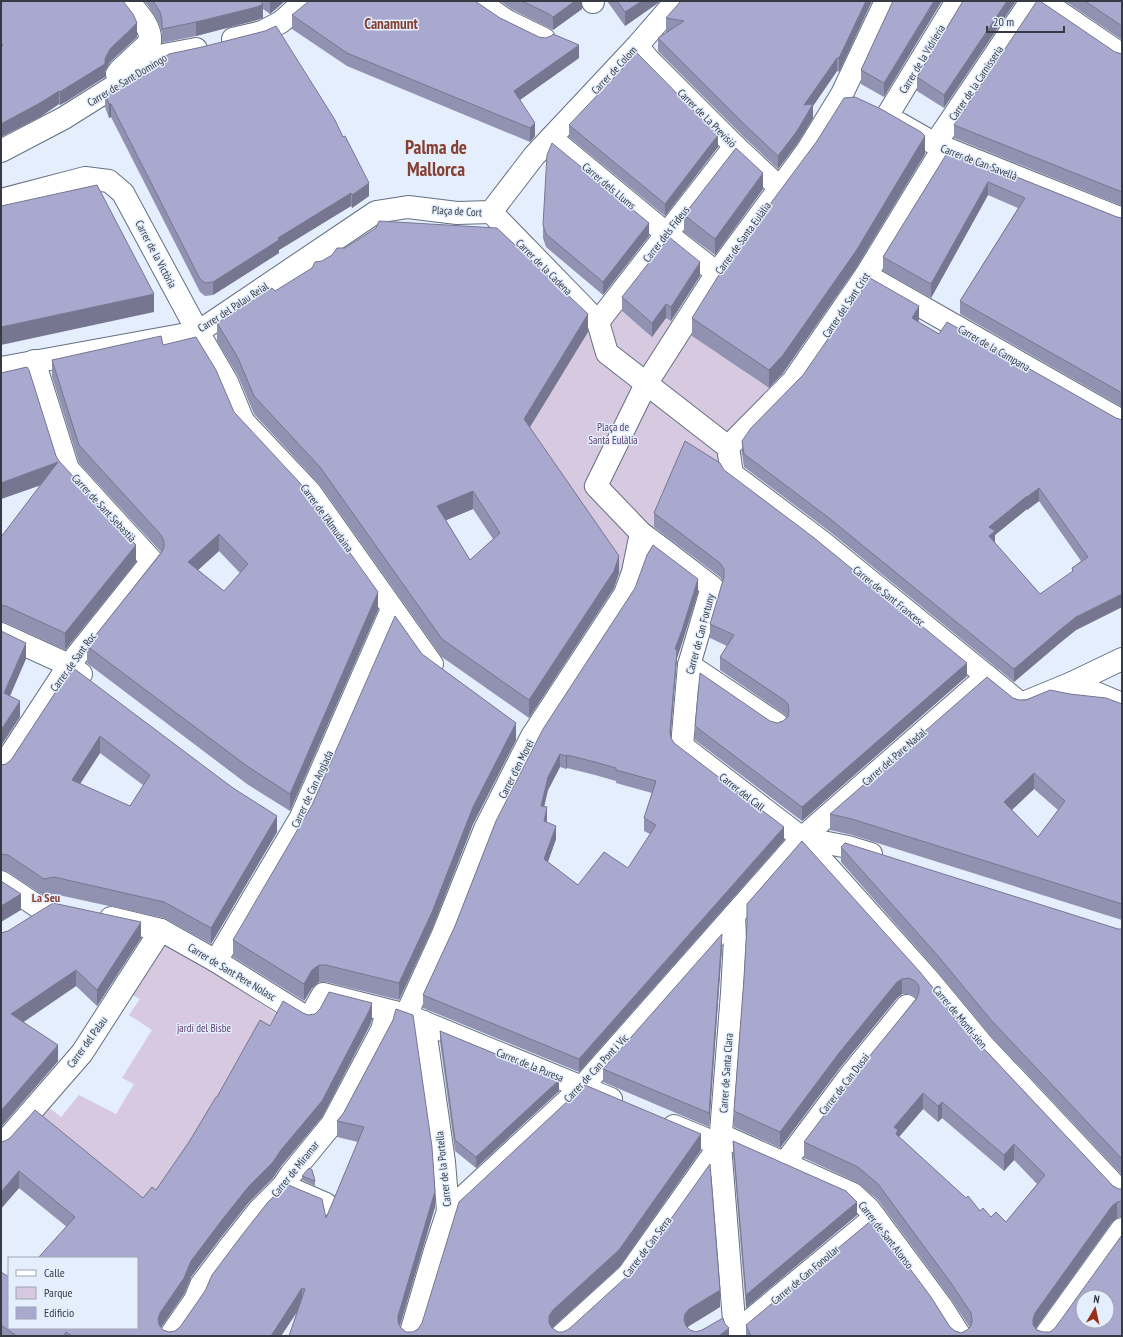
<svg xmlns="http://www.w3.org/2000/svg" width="1123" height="1337" font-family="'PT Sans Narrow',sans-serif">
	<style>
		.green { fill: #d7c9e0 }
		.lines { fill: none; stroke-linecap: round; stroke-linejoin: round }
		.minor-casing { stroke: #646f80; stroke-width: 24 }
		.minor { stroke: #fff; stroke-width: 22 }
		.wall { fill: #9191b2; fill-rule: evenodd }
		.shaded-wall { fill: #767691 }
		.building { fill: #a9a9cf; stroke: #767691; fill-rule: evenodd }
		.labels { text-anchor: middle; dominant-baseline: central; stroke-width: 3; stroke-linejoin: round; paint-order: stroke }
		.street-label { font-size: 11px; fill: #363b43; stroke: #e4eefd }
		.park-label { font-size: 11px; fill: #5c3e6e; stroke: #e4eefd }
		.neighbourhood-label { font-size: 12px; font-weight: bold; fill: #864032; stroke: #e4eefd }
		.district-label { font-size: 15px; font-weight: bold; fill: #864032; stroke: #e4eefd }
		.town-label { font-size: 19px; font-weight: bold; fill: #864032; stroke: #e4eefd }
	</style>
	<rect width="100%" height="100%" fill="#e4eefd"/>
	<g class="green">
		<polygon points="616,307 635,322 654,335 667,317 718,354 752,359 745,372 772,390 780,402 735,464 732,474 685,456 653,530 665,540 620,577 619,574 523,437 587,334 598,322"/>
		<polygon points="164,943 212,969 283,1019 143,1214 31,1124 47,1106 61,1117 79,1095 116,1114 134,1084 122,1078 152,1030 129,1015 140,999 126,992"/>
	</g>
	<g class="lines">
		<g class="minor-casing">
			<g id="minor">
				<polyline points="478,1 507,21 544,39"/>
				<polyline points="593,1 593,2"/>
				<polyline points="886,1 842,94 807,151 717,273 646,384 596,486 641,533 660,547 712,587 689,665 682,746 802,838 929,980 982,1044 1122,1193"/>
				<polyline points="1043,1 1122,55"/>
				<polyline points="233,39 262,32 281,22 305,1"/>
				<polyline points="637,46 649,60 735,146 780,188"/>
				<path d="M117,74L120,70L150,42C152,26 137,13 128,1"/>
				<polyline points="887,116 957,1"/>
				<polyline points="900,124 935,144 1122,219"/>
				<polyline points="551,138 667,234 717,273"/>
				<polyline points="935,144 1031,1"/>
				<polyline points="1,151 64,118 164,55 196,49"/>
				<polyline points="1,200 85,178 109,181 123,193 198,332 227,382 243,421 310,492 432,664"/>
				<polyline points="491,212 598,322 607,353 728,447"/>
				<polyline points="866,275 1122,421"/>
				<polyline points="598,322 735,146"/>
				<polyline points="1,368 198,332 376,212 408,207 457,213 491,212 534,156 637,46 676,1"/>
				<polyline points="728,447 732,474 821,541 1021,704 1072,683 1122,659"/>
				<polyline points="728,447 793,381 866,275 944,147"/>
				<polyline points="1,634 69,665 81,674"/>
				<polyline points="689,665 777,724"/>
				<polyline points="1072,683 1122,704"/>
				<polyline points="1,769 69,665 152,561 68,469 34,361"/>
				<polyline points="802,838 848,847 871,854"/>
				<polyline points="1,882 43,910"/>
				<polyline points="111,918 161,930 216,961 309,1019 323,994 406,1015 611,1099"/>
				<polyline points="216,961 301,817 392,609"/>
				<polyline points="406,1015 443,934 485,829 532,736 625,594 633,572 641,533"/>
				<polyline points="721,1135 853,1194 869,1209 875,1217 941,1306 960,1336"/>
				<polyline points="1,1146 82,1053 161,930"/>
				<polyline points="784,1164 849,1077 907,1006"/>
				<polyline points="296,1191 326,1204"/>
				<polyline points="448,1211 582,1087 734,915"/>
				<polyline points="735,1333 720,1145 732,993 735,939 734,915 802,838 987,676"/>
				<polyline points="735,1333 875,1217"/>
				<polyline points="170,1336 195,1300 201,1285 232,1244 259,1210 283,1186 291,1174 332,1124 382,1030 387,1011"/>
				<polyline points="410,1336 434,1254 448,1211 444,1162 424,1022"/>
				<polyline points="561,1336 628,1275 720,1145 674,1126"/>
				<polyline points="1045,1336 1122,1229"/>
			</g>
		</g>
		<use href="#minor" class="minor"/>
	</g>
	<g class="wall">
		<polygon points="1,1 137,37 110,62 105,71 105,77 66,102 60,105 59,104 40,117 1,137"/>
		<polygon points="144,1 285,1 270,14 263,9 263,18 257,20 196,36 162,43 162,33 160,26 149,7"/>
		<polygon points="500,1 582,1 582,9 553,30 513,10"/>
		<polygon points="607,1 659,1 658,3 625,26"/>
		<polygon points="681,1 872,1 839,72 837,71 813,106 813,118 797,144 778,169 744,137 658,51 658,38 667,32 666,32 666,18"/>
		<polygon points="893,1 884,97 861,84 861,70"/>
		<polygon points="963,1 944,108 917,91 917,77"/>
		<polygon points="1065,1 1122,1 1122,40"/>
		<polygon points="292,15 500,18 579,58 520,100 535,136 530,142 347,66 292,29"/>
		<polygon points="1115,52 1122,54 1122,206 954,138 954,125"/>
		<polygon points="105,94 369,196 352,208 351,206 279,250 279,253 213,295 205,296 200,292 111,117 109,118 105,107"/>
		<polygon points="569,125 718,147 665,216 569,137"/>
		<polygon points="949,150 1117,217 1122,218 1122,407 960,314 960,301 1018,208 988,195 931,298 883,271 883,257"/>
		<polygon points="925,154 856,268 783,373 769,388 692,336 692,318"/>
		<polygon points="763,189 715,255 684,232 684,215"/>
		<polygon points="543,225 649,236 603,295 546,247 543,238"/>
		<polygon points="700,276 671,321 666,318 652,337 622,311 622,297"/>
		<path d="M275,291L588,332L529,427L619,573L614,588L529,718L442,657L320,485L254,414L238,376L217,341V323ZM473,509L493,539L470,560L446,520Z"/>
		<path d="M919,320L918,322L939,334L1116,418L1122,420V607L1076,630L1061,642L1014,682L829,531L744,467L742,454V441ZM1039,501L1081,561L1072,568V573L1040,594L995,543V535L1027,509V510Z"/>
		<path d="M163,345L234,412L378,610L290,811L247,784L87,663V646L161,552L79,463L52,377V360ZM219,551L240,573L224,591L198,570Z"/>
		<polygon points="1,373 59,461 136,562 65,650 6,623 1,622 1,537 41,485 1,499"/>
		<polygon points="724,470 967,676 802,821 695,740 695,726 770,721 777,723 783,721 787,717 784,714 720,670 720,657 727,646 710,638 710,624 723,581 720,577 654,527 654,513"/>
		<path d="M698,592L682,643L677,658L670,736L671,738L674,743L784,840L579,1072L423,1008V995L455,926L496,821ZM560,767L566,769L567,768L595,775L616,781V783L652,793L644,818V831L650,834L628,868L578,885L548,862L556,839L546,822L547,820L544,807L548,790Z"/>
		<polygon points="422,654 516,740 473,824 432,929 399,1000 326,982 319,982 312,988 304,1001 233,957 233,940"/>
		<path d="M72,667L277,832L211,944L164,918L54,894L44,896L8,872L1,870V765L6,764L11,760ZM100,753L143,785L130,806L80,784Z"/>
		<path d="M1070,694L1122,704V920L852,835L830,830V814L1013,698L1019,700ZM1034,789L1058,810L1038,837L1012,810Z"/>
		<path d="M802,841L973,1037L1113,1186L1119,1189H1122V1217L1117,1218L1112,1222L1036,1328L1037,1330L1043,1332L1122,1336H746V1325L950,1327L955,1331L961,1333L967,1330L970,1328L951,1299L878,1200L858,1183L804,1158V1142L916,998L915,997L909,994H902L897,998L839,1069L780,1148L734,1127V1111L744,978L747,930V904ZM923,1109L938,1122L942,1118L1004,1171L1014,1160L1037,1184L1006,1222L991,1217L980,1211L899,1137Z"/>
		<polygon points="841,847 1118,929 1122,929 1122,1175 991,1036 938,972 841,862"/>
		<polygon points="1,933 141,938 97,1006 76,986 24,1022 58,1061 1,1127"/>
		<polygon points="722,947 709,1127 603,1082 603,1069"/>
		<polygon points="303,1013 308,1015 372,1019 370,1025 322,1117 281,1166 273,1178 249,1202 222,1236 191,1277 184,1294 161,1327 163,1330 169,1332 175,1331 326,1218 358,1142 337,1137 337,1121 343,1114 393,1020 435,1207 400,1326 401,1328 406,1332 413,1332 418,1329 701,1150 619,1267 552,1328 558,1332 563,1332 720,1307 689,1326 687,1328 690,1330 696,1332 729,1336 289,1336 297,1312 281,1336 1,1336 1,1272 9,1328 67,1227 19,1188 5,1203 1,1142 143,1198 156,1190 189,1142 217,1097 270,1026"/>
		<polygon points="440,1031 559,1091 476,1168 455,1151 440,1042"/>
		<polygon points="733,1141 857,1215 746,1308 733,1154"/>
		<polygon points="302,1176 315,1181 315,1186 302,1180"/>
	</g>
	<g class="shaded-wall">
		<polygon points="270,1 285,1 270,14"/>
		<polygon points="575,1 582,1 582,9 553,30 553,17"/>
		<polygon points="642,1 659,1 658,3 625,26 625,12"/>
		<polygon points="866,1 872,1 839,72 839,58"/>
		<polygon points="934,1 942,1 884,97 884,83"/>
		<polygon points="1007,1 1016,1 944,108 944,95"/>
		<polygon points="263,4 263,18 257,20 196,36 196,22"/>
		<polygon points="137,23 137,37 110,62 105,71 105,77 60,105 60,92 105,59 110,49"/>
		<polygon points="579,45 579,58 514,104 514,91"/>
		<polygon points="837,58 837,71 813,106 813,118 797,144 778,169 778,156 804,105"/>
		<polygon points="59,91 59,104 40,117 1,137 1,124"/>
		<polygon points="109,104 111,104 111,117 109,118"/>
		<polygon points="535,123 535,136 530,142 530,128"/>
		<polygon points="718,135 718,147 665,216 665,204"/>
		<polygon points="925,136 925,154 856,268 783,373 769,388 769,370"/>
		<polygon points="763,173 763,189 715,255 715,239"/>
		<polygon points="988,182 988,195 931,298 931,284"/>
		<polygon points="369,183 369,196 352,208 352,195"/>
		<polygon points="351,193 351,206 279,250 279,253 213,295 213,282 278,238"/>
		<polygon points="649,223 649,236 603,295 603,282"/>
		<polygon points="700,262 700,276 671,321 671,307"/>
		<polygon points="154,294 154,312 1,345 1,327"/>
		<polygon points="666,304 666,318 652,337 652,323"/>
		<polygon points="919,306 919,320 912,332 912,318"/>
		<polygon points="588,314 588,332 524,437 524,419"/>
		<polygon points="58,462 58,479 1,499 1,483"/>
		<polygon points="1039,488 1039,501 1027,510 1027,497"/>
		<polygon points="473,491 473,509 437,524 437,506"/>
		<polygon points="1027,496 1027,509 995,535 995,545 989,550 989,527"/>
		<polygon points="219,534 219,551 188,579 188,562"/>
		<polygon points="136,545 136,562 65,650 65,633"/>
		<polygon points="619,556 619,573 614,588 529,718 529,700"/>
		<polygon points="698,579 698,592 682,643 677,658 670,745 670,732 675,649"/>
		<polygon points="378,592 378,610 290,811 290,794"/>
		<polygon points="1122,594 1122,607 1076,630 1061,642 1014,682 1014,669 1061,629 1076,617"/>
		<polygon points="26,643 26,659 4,710 4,693"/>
		<polygon points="967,663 967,676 802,821 802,807"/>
		<polygon points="20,701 20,717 1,746 1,730"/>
		<polygon points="516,723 516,740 473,824 432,929 399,1000 399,983 473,807"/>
		<polygon points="100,736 100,753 72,796 72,780"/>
		<polygon points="560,754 560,767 548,790 541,819 541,806 548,777"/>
		<polygon points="567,755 567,768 566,769 566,756"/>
		<polygon points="1034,773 1034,789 1004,817 1004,802"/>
		<polygon points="547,807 547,820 544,834 544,821"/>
		<polygon points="277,816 277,832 211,944 211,928"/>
		<polygon points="556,826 556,839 544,872 544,859"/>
		<polygon points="784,827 784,840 579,1072 579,1059"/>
		<polygon points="21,894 21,910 1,922 1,906"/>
		<polygon points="141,922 141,938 97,1006 97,990"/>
		<polygon points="722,934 722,947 709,1127 709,1113"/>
		<polygon points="319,965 319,982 312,988 304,1001 304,984 312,970"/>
		<polygon points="76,970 76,986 11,1030 11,1014"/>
		<polygon points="902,979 902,994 897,998 839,1069 780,1148 780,1132 839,1053 897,982"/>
		<polygon points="372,1003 372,1019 370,1025 322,1117 281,1166 273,1178 249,1202 222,1236 191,1277 184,1294 160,1329 158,1319 160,1313 191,1261"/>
		<polygon points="58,1045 58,1061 1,1127 1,1111"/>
		<polygon points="559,1080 559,1091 476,1168 476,1157"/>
		<polygon points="923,1093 923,1109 898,1138 898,1146 894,1127"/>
		<polygon points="942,1102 942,1118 938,1122 938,1106"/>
		<polygon points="701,1134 701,1150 619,1267 553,1327 549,1333 549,1316 553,1310"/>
		<polygon points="1014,1144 1014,1160 1004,1171 1004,1155"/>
		<polygon points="19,1171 19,1188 1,1209 1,1192"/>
		<polygon points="435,1191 435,1207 398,1332 398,1316"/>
		<polygon points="857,1202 857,1215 746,1308 746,1295"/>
		<polygon points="1117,1202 1117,1218 1112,1222 1035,1329 1033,1334 1033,1319 1035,1313 1112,1206"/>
		<polygon points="302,1288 302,1304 281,1336 271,1336"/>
		<polygon points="720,1290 720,1307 689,1326 685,1330 684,1320 685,1314 689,1309"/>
		<polygon points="729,1328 729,1336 719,1336"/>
		<polygon points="66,1332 66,1336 64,1336"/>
	</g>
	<g class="building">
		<polygon points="1,1 123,1 133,14 137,23 110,49 105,59 105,64 66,88 60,92 59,91 40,103 1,124 1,46 3,45 1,43"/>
		<polygon points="153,1 260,1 263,4 257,7 196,22 162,29 162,20 160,12"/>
		<polygon points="309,1 475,1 500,18 539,37 545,38 551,36 553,34 579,45 514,91 535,123 530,128 347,53 292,15"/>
		<polygon points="522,1 575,1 553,17 549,14"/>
		<polygon points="617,1 642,1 625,12"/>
		<polygon points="681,1 866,1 839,58 837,58 804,105 813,104 797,131 778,156 744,124 658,38 684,21 666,18"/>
		<polygon points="893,1 934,1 884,83 861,70"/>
		<polygon points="963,1 1007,1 944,95 917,77"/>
		<polygon points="1037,1 1040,1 1115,52 1122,54 1122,192 954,125"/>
		<polygon points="1085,1 1122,1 1122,26"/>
		<polygon points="276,26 335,120 343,137 345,136 369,183 352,195 351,193 278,238 279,240 213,282 205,283 200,279 111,104 109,104 105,94 169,54 202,47 265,31"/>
		<polygon points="637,53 718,135 665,204 569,125"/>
		<polygon points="855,97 881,109 921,132 925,136 856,251 783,355 769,370 692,318 727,262 817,141 844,98"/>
		<polygon points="552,143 649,223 603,282 546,234 543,225 547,155"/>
		<polygon points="736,148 763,173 715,239 684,215"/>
		<polygon points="949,150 1117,217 1122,218 1122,393 960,301 1025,198 988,182 931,284 883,257"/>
		<polygon points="97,185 154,294 1,327 1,206"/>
		<path d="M379,221L497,228L588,314L524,419L619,556L614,571L529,700L442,639L320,467L254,396L238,358L217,323L272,288L275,291L312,268L315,262L322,261L332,255L337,248H345L376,228ZM473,491L500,533L470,560L437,506Z"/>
		<polygon points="669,237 700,262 671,307 666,304 652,323 622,297"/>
		<path d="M870,278L919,306L912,318L939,334L947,322L1116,418L1122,420V594L1076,617L1061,629L1014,669L829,518L744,454L742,441L751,428L803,375ZM1039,488L1088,557L1072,568L1073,571L1040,594L989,536L995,531L989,527L1027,496V497Z"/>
		<path d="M161,336L163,345L196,337L216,370L234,412L300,483L378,592L290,794L247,766L87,646L162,552L164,547V541L161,535L79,445L52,360ZM219,534L248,564L224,591L188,562Z"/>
		<polygon points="27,367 29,370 56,456 59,461 136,545 65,633 6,606 1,605 1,537 58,462 1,483 1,373"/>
		<polygon points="685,441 720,463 724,470 813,537 967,663 802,807 695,726 700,673 770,721 777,723 783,721 788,717 789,711 788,704 784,700 720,657 734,635 710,624 724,577 724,569 720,563 654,513"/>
		<path d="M653,545L698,579L682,630L675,649L677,650L670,732L671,738L674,743L784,827L579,1059L423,995L455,926L496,821L543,729L635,588L647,555ZM560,754L566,756L567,755L595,762L616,768V770L656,781L644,818L656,825L628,868L604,852L578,885L544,859L556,826L544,821L547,807L541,806L548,777Z"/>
		<polygon points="395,616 422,654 516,723 473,807 432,912 399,983 326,965 319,965 312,970 304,984 233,940 312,805"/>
		<polygon points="1,631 26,643 4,693 20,701 1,730"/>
		<path d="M72,667L233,788L277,816L211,928L164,902L54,877L44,879L8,855L1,854V765L6,764L11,760ZM100,736L150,775L130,806L72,780Z"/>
		<path d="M987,677L1013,698L1019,700H1026L1050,690L1070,694L1106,698L1122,704V904L852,819L830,814ZM1034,773L1065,801L1038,837L1004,802Z"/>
		<path d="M802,841L920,972L973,1037L1113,1186L1119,1189H1122V1201L1117,1202L1112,1206L1035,1313L1033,1319V1325L1037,1330L1043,1332H1050L1055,1328L1122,1235V1336H751L746,1325L873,1219L931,1297L950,1327L955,1331L961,1333L967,1330L971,1326L972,1320L971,1313L951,1283L878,1184L858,1167L804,1142L859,1069L917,998L919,992V986L915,981L909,978L902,979L897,982L839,1053L780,1132L734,1111L744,978L747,924V904ZM923,1093L938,1106L942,1102L1004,1155L1014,1144L1045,1175L1006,1222L996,1212L991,1217L983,1208L980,1211L968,1196L966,1198L896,1134L898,1130L894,1127ZM1083,1297H1107V1321H1083Z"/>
		<polygon points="845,843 1118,929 1122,929 1122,1159 991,1020 938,956 841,847"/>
		<polygon points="1,881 21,894 1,906"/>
		<polygon points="53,903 141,922 97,990 76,970 11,1014 58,1045 1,1111 1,933 8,931"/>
		<polygon points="722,934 709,1113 603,1069"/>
		<polygon points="329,992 372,1003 370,1009 322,1101 281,1150 273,1162 249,1186 222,1220 191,1261 184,1278 160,1313 158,1319 159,1325 163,1330 169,1332 175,1331 180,1327 205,1291 212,1275 242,1235 268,1202 286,1184 322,1199 326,1218 364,1127 337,1121 343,1114 393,1020 396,1009 413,1015 432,1147 435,1191 398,1316 398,1322 401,1328 406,1332 413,1332 418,1329 422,1323 459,1202 585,1085 701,1134 619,1250 553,1310 549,1316 549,1323 552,1328 558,1332 563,1332 569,1329 636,1268 710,1164 720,1290 689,1309 685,1314 684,1320 686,1326 690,1330 696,1332 702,1330 723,1318 725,1324 729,1328 719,1336 289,1336 305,1289 302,1288 271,1336 72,1336 66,1332 64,1336 17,1336 1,1325 1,1272 9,1277 9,1328 137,1328 137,1258 38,1258 75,1217 19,1171 1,1192 1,1142 5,1141 10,1138 35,1110 143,1198 152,1187 156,1190 189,1142 216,1097 217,1097 260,1020 270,1026 283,1001 303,1013 308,1015 315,1014 320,1009"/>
		<polygon points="440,1031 559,1080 476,1157 455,1140"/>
		<polygon points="733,1141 846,1191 857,1202 746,1295"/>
		<polygon points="309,1168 312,1170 315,1181 302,1176"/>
	</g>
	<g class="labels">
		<g class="street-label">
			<text transform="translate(922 59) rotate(-59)">Carrer de la Vidrieria</text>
			<text transform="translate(614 70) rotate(-47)">Carrer de Colom</text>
			<text transform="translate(127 80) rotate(-31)">Carrer de Sant Domingo</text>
			<text transform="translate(976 83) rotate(-56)">Carrer de la Carnisseria</text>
			<text transform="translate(707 118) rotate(45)">Carrer de La Previsió</text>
			<text transform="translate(979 162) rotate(21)">Carrer de Can Savellà</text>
			<text transform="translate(609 186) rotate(40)">Carrer dels Llums</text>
			<text transform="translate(457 211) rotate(3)">Plaça de Cort</text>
			<text transform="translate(666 234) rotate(-52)">Carrer dels Fideus</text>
			<text transform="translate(743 238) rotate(-54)">Carrer de Santa Eulàlia</text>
			<text transform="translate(156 254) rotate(62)">Carrer de la Victòria</text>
			<text transform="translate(544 267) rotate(45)">Carrer de la Cadena</text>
			<text transform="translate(846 305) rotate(-56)">Carrer del Sant Crist</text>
			<text transform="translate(233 307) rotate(-33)">Carrer del Palau Reial</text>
			<text transform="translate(994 348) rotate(30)">Carrer de la Campana</text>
			<text transform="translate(104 508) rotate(47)">Carrer de Sant Sebastià</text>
			<text transform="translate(327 518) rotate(54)">Carrer de l'Almudaina</text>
			<text transform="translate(889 596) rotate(39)">Carrer de Sant Francesc</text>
			<text transform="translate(700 634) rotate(-75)">Carrer de Can Fortuny</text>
			<text transform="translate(73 662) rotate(-54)">Carrer de Sant Roc</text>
			<text transform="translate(894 757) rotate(-41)">Carrer del Pare Nadal</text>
			<text transform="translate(516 769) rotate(-63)">Carrer d'en Morei</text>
			<text transform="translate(312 789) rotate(-65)">Carrer de Can Anglada</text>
			<text transform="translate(742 792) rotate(38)">Carrer del Call</text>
			<text transform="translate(232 972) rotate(31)">Carrer de Sant Pere Nolasc</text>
			<text transform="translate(960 1017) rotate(50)">Carrer de Monti-sion</text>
			<text transform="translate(87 1042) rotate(-54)">Carrer del Palau</text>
			<text transform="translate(530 1065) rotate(22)">Carrer de la Puresa</text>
			<text transform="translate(596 1068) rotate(-47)">Carrer de Can Pont i Vic</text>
			<text transform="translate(726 1073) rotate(-86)">Carrer de Santa Clara</text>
			<text transform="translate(844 1084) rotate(-52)">Carrer de Can Dusai</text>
			<text transform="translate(295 1169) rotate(-51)">Carrer de Miramar</text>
			<text transform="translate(443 1169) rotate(-96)">Carrer de la Portella</text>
			<text transform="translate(886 1235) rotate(52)">Carrer de Sant Alonso</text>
			<text transform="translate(647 1247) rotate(-53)">Carrer de Can Serra</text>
			<text transform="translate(805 1275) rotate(-40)">Carrer de Can Fonollar</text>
		</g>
		<g class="park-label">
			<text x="613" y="427">Plaça de<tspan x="613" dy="13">Santa Eulàlia</tspan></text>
			<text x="204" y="1028">jardí del Bisbe</text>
		</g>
		<g class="neighbourhood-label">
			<text x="46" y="897">La Seu</text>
		</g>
		<g class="district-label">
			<text x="391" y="23">Canamunt</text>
		</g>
		<g class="town-label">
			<text x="436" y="147">Palma de<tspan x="436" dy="22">Mallorca</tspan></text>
		</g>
	</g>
	<rect width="1123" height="1337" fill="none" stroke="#363b43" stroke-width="4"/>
	<rect x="8" y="1257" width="130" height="72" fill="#e4eefd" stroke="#9ea6b3"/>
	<rect x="16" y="1270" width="20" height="6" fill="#ffffff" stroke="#9ea6b3"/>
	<text x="44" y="1277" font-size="12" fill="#363b43">Calle</text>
	<rect x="16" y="1287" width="20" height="12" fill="#d7c9e0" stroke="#9ea6b3"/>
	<text x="44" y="1297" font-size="12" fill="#363b43">Parque</text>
	<rect x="16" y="1307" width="20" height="12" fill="#a9a9cf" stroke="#9ea6b3"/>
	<text x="44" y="1317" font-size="12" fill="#363b43">Edificio</text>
	<g transform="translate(1095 1309) rotate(9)"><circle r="19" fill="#e4eefd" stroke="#9ea6b3"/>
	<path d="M0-3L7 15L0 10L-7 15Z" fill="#99301c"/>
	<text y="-6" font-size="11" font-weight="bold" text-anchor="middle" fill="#363b43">N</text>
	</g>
	<path d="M987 26v6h77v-6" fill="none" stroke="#363b43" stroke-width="2"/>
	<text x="993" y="26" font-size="12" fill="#363b43" stroke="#e4eefd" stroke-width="3" paint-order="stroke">20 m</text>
</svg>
